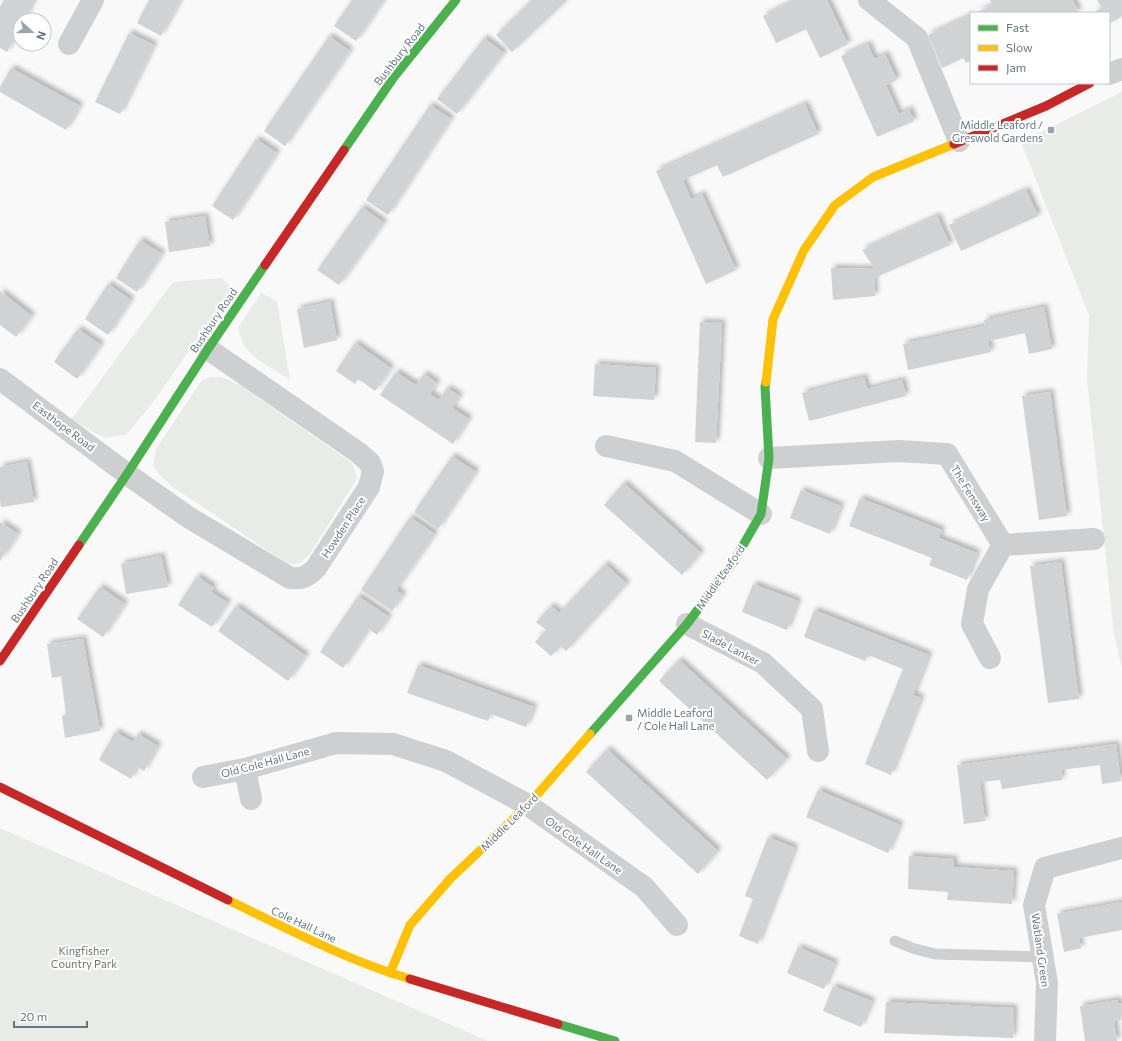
<svg xmlns="http://www.w3.org/2000/svg" width="1122" height="1041" font-family="Commissioner,sans-serif">
	<style>
		.green { fill: #e8ebe6 }
		.building { fill: #d0d2d3; filter: url(#shadow) }
		.lines { fill: none; stroke-linecap: round; stroke-linejoin: round }
		.lane { stroke: #cecfd0; stroke-width: 11 }
		.street { stroke: #cecfd0; stroke-width: 22 }
		.fast { stroke: #4caf50; stroke-width: 9 }
		.slow { stroke: #ffc107; stroke-width: 9 }
		.jam { stroke: #c62828; stroke-width: 9 }
		.poi-dot { fill: #99a4ac; stroke: #fff; stroke-width: 1.5 }
		.labels { text-anchor: middle; dominant-baseline: central; stroke-width: 4; stroke-linejoin: round; paint-order: stroke }
		.street-label { font-size: 11px; fill: #657683; stroke: #fff }
		.poi-label { font-size: 11px; fill: #657683; stroke: #fff; text-anchor: end }
		.park-label { font-size: 11px; fill: #687a64; stroke: #fff }
	</style>
	<defs>
		<filter id="shadow"><feDropShadow dx="3.5" dy="-3.5" stdDeviation="2" flood-color="#0004"/></filter>
	</defs>
	<rect width="100%" height="100%" fill="#f9f9f9"/>
	<g class="green">
		<polygon points="1122,92 1122,668 1114,634 1087,379 1089,315 1021,142"/>
		<polygon points="221,278 233,288 151,405 126,435 105,438 71,420 173,282"/>
		<polygon points="261,293 277,301 290,380 254,357 244,346 238,328"/>
		<polygon points="212,377 221,377 240,385 353,464 357,479 309,555 300,563 287,564 199,504 175,489 159,474 153,465 156,449 202,380"/>
		<polygon points="0,828 488,1041 0,1041"/>
	</g>
	<g class="building">
		<polygon points="4,0 34,0 24,20 20,20 20,27 7,52 0,48 0,7"/>
		<polygon points="149,0 180,0 161,36 137,23"/>
		<polygon points="352,0 384,0 356,41 334,26"/>
		<polygon points="532,0 567,0 512,52 496,35"/>
		<polygon points="796,0 827,0 848,44 820,58 806,29 776,43 763,16"/>
		<polygon points="990,0 1049,0 1050,1 1052,0 1073,0 1079,13 975,13 993,5"/>
		<polygon points="1097,0 1122,0 1122,16 1109,24 1109,13 1092,13 1102,8"/>
		<polygon points="971,15 971,61 966,63 963,58 942,68 928,35"/>
		<polygon points="129,33 154,45 120,114 95,102"/>
		<polygon points="329,36 350,51 285,146 264,131"/>
		<polygon points="484,38 504,53 457,114 437,99"/>
		<polygon points="868,44 874,59 885,54 897,80 886,85 899,114 909,109 914,121 877,137 841,56"/>
		<polygon points="11,68 80,106 66,130 0,92 0,87"/>
		<polygon points="805,104 818,134 723,177 717,165 683,180 691,199 702,194 736,270 706,284 656,171"/>
		<polygon points="430,105 451,119 388,215 366,200"/>
		<polygon points="256,139 277,153 233,220 212,206"/>
		<polygon points="1026,190 1038,216 961,251 949,225"/>
		<polygon points="362,207 384,223 339,285 317,270"/>
		<polygon points="205,216 210,246 169,252 165,222"/>
		<polygon points="937,216 950,245 874,278 875,296 833,300 831,268 875,269 862,250"/>
		<polygon points="140,240 162,254 137,292 116,278"/>
		<polygon points="108,284 131,300 108,335 85,319"/>
		<polygon points="0,291 32,316 16,337 0,325"/>
		<polygon points="330,302 337,340 304,348 297,309"/>
		<polygon points="1044,307 1052,349 1029,354 1025,333 988,341 991,352 908,370 903,344 985,326 984,320"/>
		<polygon points="700,322 722,323 716,443 695,442"/>
		<polygon points="78,329 101,345 77,379 54,362"/>
		<polygon points="355,343 391,368 375,391 358,379 355,384 336,371"/>
		<polygon points="595,364 656,368 654,400 593,396"/>
		<polygon points="396,372 416,385 424,374 437,383 430,394 439,400 447,388 460,396 452,408 469,419 453,444 380,395"/>
		<polygon points="864,377 867,389 902,380 906,396 809,421 802,393"/>
		<polygon points="1050,392 1067,516 1039,520 1022,396"/>
		<polygon points="452,456 476,472 438,529 414,512"/>
		<polygon points="27,462 34,502 1,507 0,501 0,467"/>
		<polygon points="624,483 701,553 682,575 604,505"/>
		<polygon points="801,490 841,506 830,534 790,518"/>
		<polygon points="860,498 942,530 939,538 977,553 967,580 929,565 932,558 849,526"/>
		<polygon points="410,517 435,534 396,590 403,595 392,611 361,590"/>
		<polygon points="0,522 18,534 0,561"/>
		<polygon points="161,556 168,587 126,594 121,564"/>
		<polygon points="1061,562 1079,699 1048,703 1030,566"/>
		<polygon points="605,564 627,584 566,651 561,646 551,656 535,642 546,630 536,622 551,606 559,613"/>
		<polygon points="197,576 214,588 211,592 228,603 212,627 178,605"/>
		<polygon points="753,584 798,601 787,630 742,612"/>
		<polygon points="100,587 125,604 103,637 77,619"/>
		<polygon points="358,596 389,617 377,635 369,629 343,668 320,652"/>
		<polygon points="236,606 306,656 288,681 218,631"/>
		<polygon points="814,610 929,655 913,695 921,698 891,775 865,764 903,669 868,655 865,661 804,637"/>
		<polygon points="83,639 100,731 65,738 62,716 66,715 61,676 52,678 47,644"/>
		<polygon points="679,660 787,759 767,780 659,681"/>
		<polygon points="418,665 534,707 526,727 491,714 488,721 407,693"/>
		<polygon points="115,732 133,742 138,734 158,746 144,771 137,767 131,779 99,760"/>
		<polygon points="1116,744 1121,781 1102,784 1100,765 1061,770 1062,780 1002,789 1000,780 980,782 985,821 964,824 957,765"/>
		<polygon points="607,749 718,851 698,874 586,772"/>
		<polygon points="818,790 900,825 888,853 806,817"/>
		<polygon points="768,837 795,848 758,944 739,936 753,899 745,896"/>
		<polygon points="909,856 954,859 954,867 1014,871 1012,904 947,900 948,892 908,889"/>
		<polygon points="1122,902 1122,930 1079,938 1081,948 1064,952 1057,914"/>
		<polygon points="798,947 835,963 824,989 787,973"/>
		<polygon points="833,986 872,1001 861,1027 823,1011"/>
		<polygon points="1118,1000 1118,1004 1122,1003 1122,1016 1120,1016 1121,1020 1114,1021 1117,1041 1085,1041 1080,1006"/>
		<polygon points="886,1002 1014,1008 1013,1038 884,1033"/>
	</g>
	<g class="lines">
		<polyline class="lane" points="895,941 915,949 935,954 1043,957"/>
		<g class="street">
			<polyline points="869,0 917,38 959,141"/>
			<polyline points="69,44 93,0"/>
			<polyline points="1109,74 1122,69"/>
			<path d="M0,379L127,474L188,517L290,578C303,579 307,577 316,568L369,487L373,471L370,463L359,453L208,349"/>
			<polyline points="606,446 675,461 761,514"/>
			<polyline points="769,458 899,451 947,454 1003,545 1094,539"/>
			<polyline points="687,624 763,663 812,709 818,751"/>
			<polyline points="990,658 972,624 978,589 1003,545"/>
			<polyline points="245,769 251,799"/>
			<polyline points="203,777 245,769 336,743 393,744 446,761 528,805 644,887 677,925"/>
			<polyline points="1045,1041 1047,983 1034,905 1045,868 1122,848"/>
		</g>
		<g class="fast">
			<polyline points="344,150 394,77 456,0"/>
			<polyline points="79,545 127,474 208,349 265,265"/>
			<polyline points="590,734 687,624 734,561 761,514 769,458 765,387 766,382"/>
			<polyline points="558,1024 615,1041"/>
		</g>
		<g class="slow">
			<polyline points="766,382 773,319 804,250 835,205 873,177 954,144"/>
			<path d="M228,900C288,929 346,960 410,979"/>
			<polyline points="390,973 410,925 450,879 528,805 590,734"/>
		</g>
		<g class="jam">
			<polyline points="954,144 1046,106 1090,83"/>
			<polyline points="265,265 344,150"/>
			<polyline points="0,661 79,545"/>
			<polyline points="0,787 228,900"/>
			<polyline points="410,979 558,1024"/>
		</g>
	</g>
	<g class="poi-dot">
		<rect x="1047" y="126" width="8" height="8" rx="2"/>
		<rect x="625" y="714" width="8" height="8" rx="2"/>
	</g>
	<g class="labels">
		<g class="street-label">
			<text transform="translate(399 54) rotate(-52)">Bushbury Road</text>
			<text transform="translate(213 320) rotate(-56)">Bushbury Road</text>
			<text transform="translate(64 426) rotate(37)">Easthope Road</text>
			<text transform="translate(971 493) rotate(58)">The Fensway</text>
			<text transform="translate(343 527) rotate(-57)">Howden Place</text>
			<text transform="translate(720 577) rotate(-55)">Middle Leaford</text>
			<text transform="translate(34 590) rotate(-56)">Bushbury Road</text>
			<text transform="translate(731 647) rotate(28)">Slade Lanker</text>
			<text transform="translate(265 762) rotate(-15)">Old Cole Hall Lane</text>
			<text transform="translate(509 822) rotate(-45)">Middle Leaford</text>
			<text transform="translate(584 845) rotate(35)">Old Cole Hall Lane</text>
			<text transform="translate(304 924) rotate(25)">Cole Hall Lane</text>
			<text transform="translate(1041 950) rotate(82)">Watland Green</text>
		</g>
		<g class="poi-label">
			<text x="1043" y="124">Middle Leaford /<tspan x="1043" dy="13">Greswold Gardens</tspan></text>
			<text x="637" y="712" text-anchor="start">Middle Leaford<tspan x="637" dy="13">/ Cole Hall Lane</tspan></text>
		</g>
		<g class="park-label">
			<text x="84" y="950">Kingfisher<tspan x="84" dy="13">Country Park</tspan></text>
		</g>
	</g>
	<rect x="970" y="12" width="140" height="72" fill="#ffffff" stroke="#c1c8cd"/>
	<rect x="978" y="25" width="20" height="6" fill="#4caf50" stroke="#c1c8cd"/>
	<text x="1006" y="32" font-size="12" fill="#657683">Fast</text>
	<rect x="978" y="45" width="20" height="6" fill="#ffc107" stroke="#c1c8cd"/>
	<text x="1006" y="52" font-size="12" fill="#657683">Slow</text>
	<rect x="978" y="65" width="20" height="6" fill="#c62828" stroke="#c1c8cd"/>
	<text x="1006" y="72" font-size="12" fill="#657683">Jam</text>
	<g transform="translate(32 32) rotate(111)"><circle r="19" fill="#ffffff" stroke="#c1c8cd"/>
	<path d="M0-3L7 15L0 10L-7 15Z" fill="#99a4ac"/>
	<text y="-6" font-size="11" font-weight="bold" text-anchor="middle" fill="#657683">N</text>
	</g>
	<path d="M14 1021v6h73v-6" fill="none" stroke="#657683" stroke-width="2"/>
	<text x="20" y="1021" font-size="12" fill="#657683" stroke="#ffffff" stroke-width="3" paint-order="stroke">20 m</text>
</svg>
